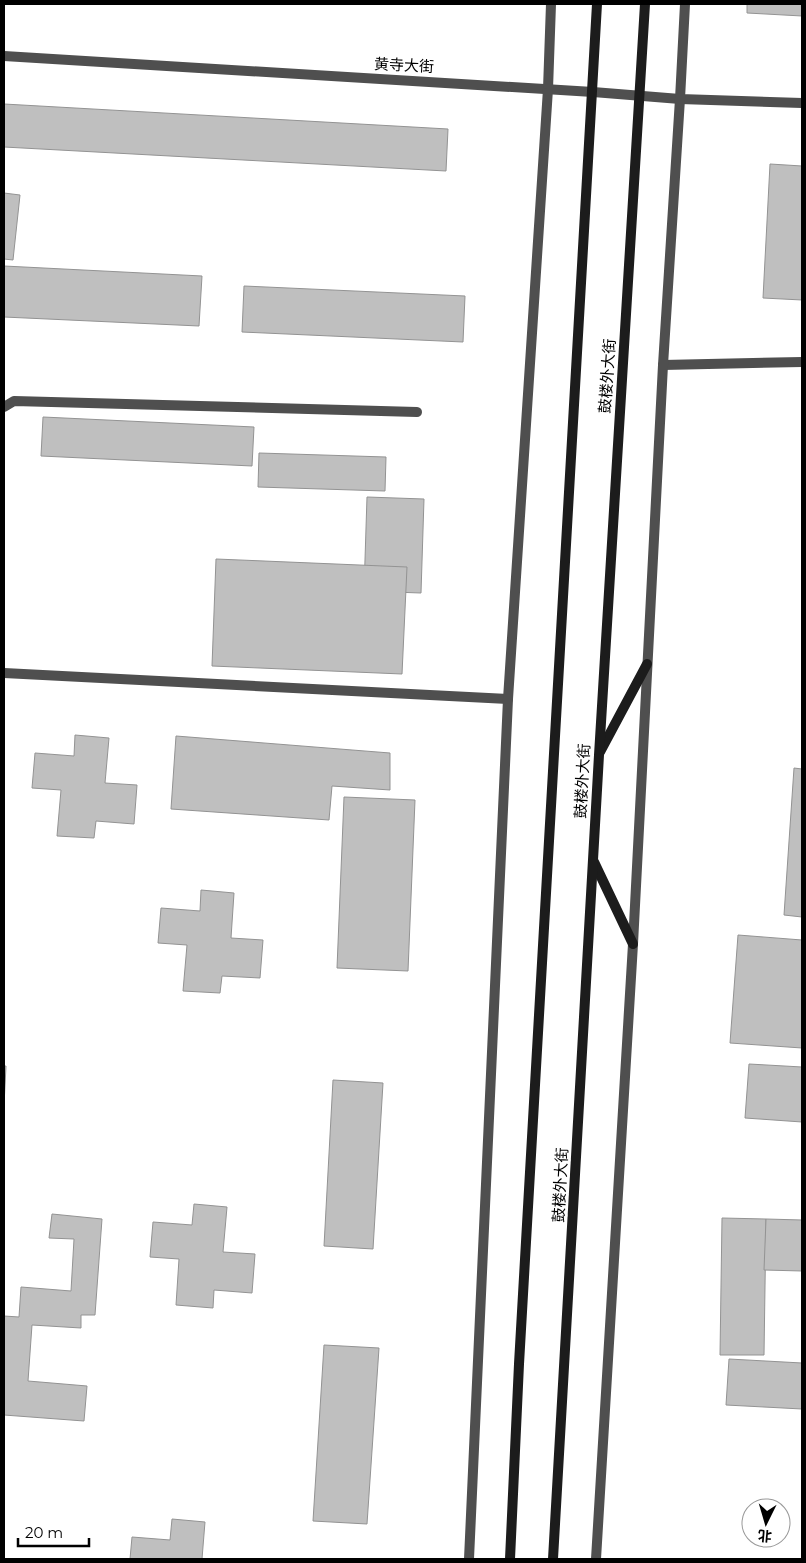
<svg xmlns="http://www.w3.org/2000/svg" width="806" height="1563" font-family="Montserrat,'Noto Sans SC',sans-serif">
	<style>
		.building { fill: #bfbfbf; stroke: #939393 }
		.lines { fill: none; stroke-linecap: round; stroke-linejoin: round }
		.service { stroke: #4f4f4f; stroke-width: 10 }
		.minor { stroke: #4f4f4f; stroke-width: 10 }
		.tertiary { stroke: #4f4f4f; stroke-width: 10 }
		.secondary { stroke: #1c1c1c; stroke-width: 10 }
		.labels { text-anchor: middle; dominant-baseline: central; stroke-width: 4.5; stroke-linejoin: round; paint-order: stroke }
		.street-label { font-size: 15px; fill: #000; stroke: #fff }
	</style>
	<rect width="100%" height="100%" fill="#fff"/>
	<g class="building">
		<polygon points="747,4 802,4 802,16 747,13"/>
		<polygon points="4,104 448,129 446,171 4,147"/>
		<polygon points="770,164 802,166 802,300 763,298"/>
		<polygon points="4,193 20,195 13,260 4,259"/>
		<polygon points="4,266 202,276 199,326 4,317"/>
		<polygon points="244,286 465,296 463,342 242,332"/>
		<polygon points="43,417 254,427 252,466 41,456"/>
		<polygon points="259,453 386,457 385,491 258,487"/>
		<polygon points="367,497 424,499 421,593 364,591"/>
		<polygon points="216,559 407,567 402,674 212,666"/>
		<polygon points="75,735 109,738 105,783 137,785 134,824 96,821 94,838 57,836 61,790 32,788 35,753 74,756"/>
		<polygon points="176,736 390,753 390,790 332,786 329,820 171,809"/>
		<polygon points="794,768 802,769 802,917 784,915"/>
		<polygon points="344,797 415,800 408,971 337,968"/>
		<polygon points="201,890 234,893 231,938 263,940 260,978 222,976 220,993 183,991 187,945 158,943 161,908 200,911"/>
		<polygon points="738,935 802,940 802,1048 730,1043"/>
		<polygon points="749,1064 802,1067 802,1122 745,1118"/>
		<polygon points="4,1066 6,1066 4,1105"/>
		<polygon points="333,1080 383,1083 373,1249 324,1246"/>
		<polygon points="194,1204 227,1207 223,1252 255,1254 252,1293 214,1290 213,1308 176,1305 179,1259 150,1257 153,1222 192,1225"/>
		<polygon points="52,1214 102,1219 95,1315 81,1315 81,1328 32,1325 28,1381 87,1386 84,1421 4,1415 4,1316 19,1317 21,1287 71,1291 74,1239 49,1238"/>
		<polygon points="722,1218 766,1219 764,1355 720,1355"/>
		<polygon points="766,1219 802,1220 802,1271 764,1270"/>
		<polygon points="324,1345 379,1348 367,1524 313,1521"/>
		<polygon points="729,1359 802,1363 802,1409 726,1405"/>
		<polygon points="172,1519 205,1522 202,1559 130,1559 132,1537 170,1540"/>
	</g>
	<g class="lines">
		<g class="service">
			<polyline points="663,365 802,362"/>
			<polyline points="4,407 14,401 417,412"/>
		</g>
		<polyline class="minor" points="4,673 508,699"/>
		<g class="tertiary">
			<polyline points="4,56 593,92 680,99 802,103"/>
			<polyline points="469,1559 508,699 548,89 551,4"/>
			<polyline points="596,1559 633,944 663,365 680,99 685,4"/>
		</g>
		<g class="secondary">
			<polyline points="600,752 647,664"/>
			<polyline points="594,862 633,944"/>
			<polyline points="510,1559 519,1364 597,4"/>
			<polyline points="553,1559 599,755 645,4"/>
		</g>
	</g>
	<g class="labels">
		<g class="street-label">
			<text transform="translate(404 65) rotate(3)">黄寺大街</text>
			<text transform="translate(607 376) rotate(-86)">鼓楼外大街</text>
			<text transform="translate(582 781) rotate(-87)">鼓楼外大街</text>
			<text transform="translate(560 1185) rotate(-87)">鼓楼外大街</text>
		</g>
	</g>
	<rect width="806" height="1563" fill="none" stroke="#000000" stroke-width="10"/>
	<g transform="translate(766 1523) rotate(185)"><circle r="24" fill="#ffffff" stroke="#999999"/>
	<path d="M0-4L9 19L0 12L-9 19Z" fill="#000000"/>
	<text y="-8" font-size="14" font-weight="bold" text-anchor="middle" fill="#000000">北</text>
	</g>
	<path d="M18 1538v8h71v-8" fill="none" stroke="#000000" stroke-width="2.5"/>
	<text x="25" y="1538" font-size="15" fill="#000000" stroke="#ffffff" stroke-width="4" paint-order="stroke">20 m</text>
</svg>
